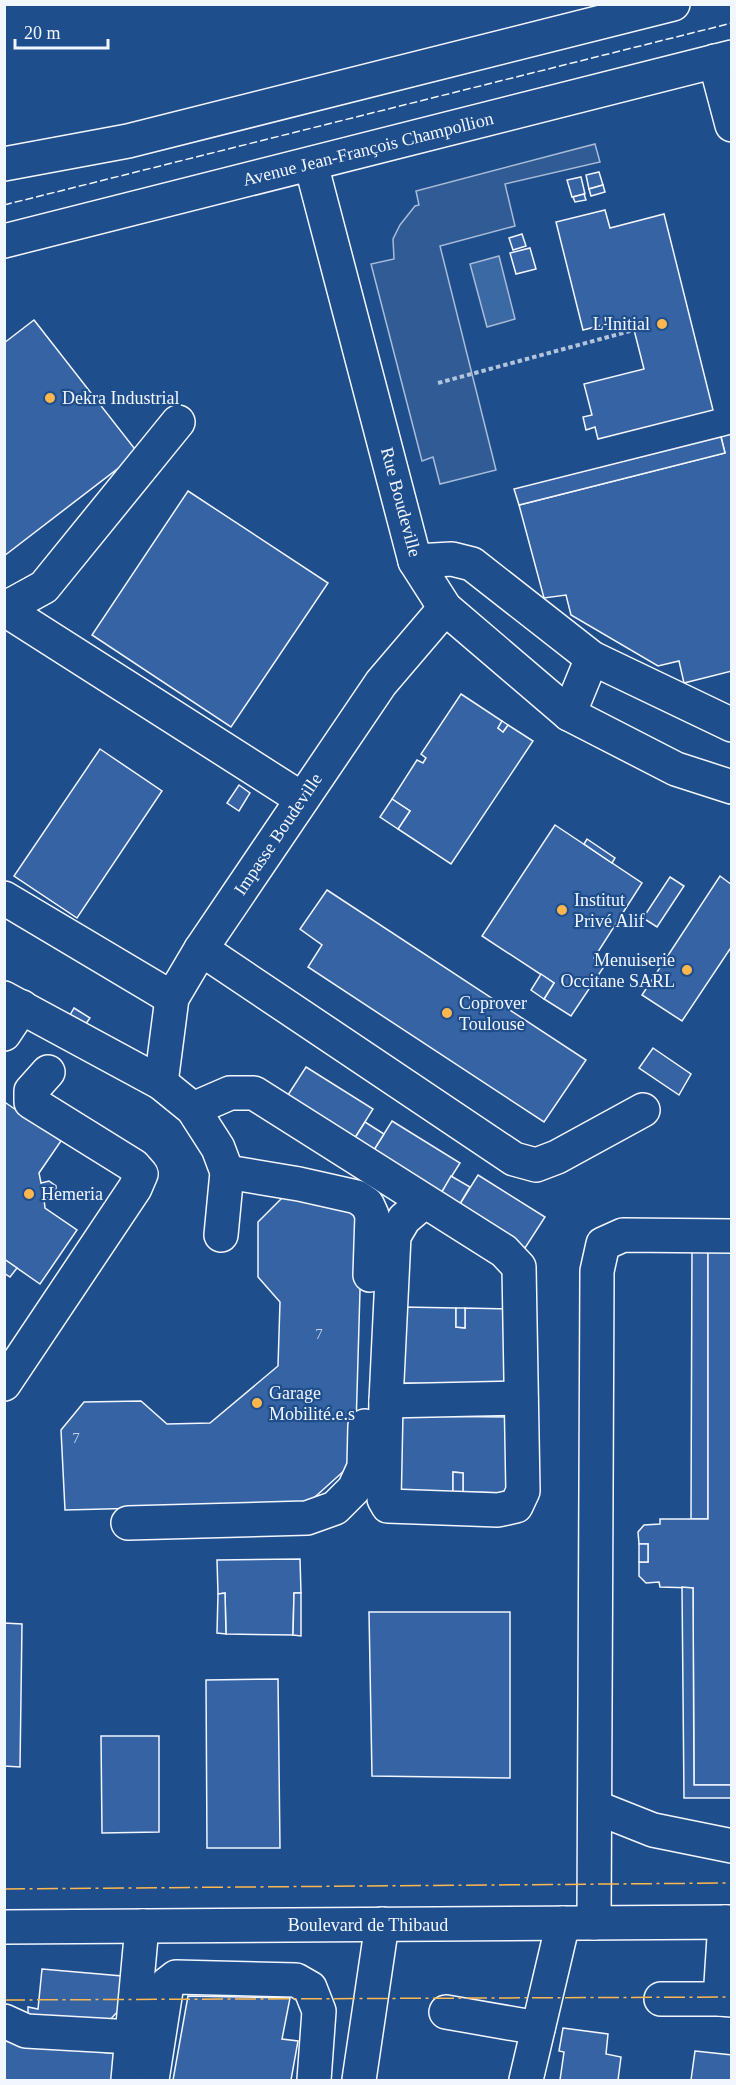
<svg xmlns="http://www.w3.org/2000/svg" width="736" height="2085" font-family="Georgia,serif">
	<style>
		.parking { fill: #305b95; stroke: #a8bbd7; stroke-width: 1.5 }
		.water { fill: #3b69a3; stroke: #a8bbd7; stroke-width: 1.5 }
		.building { fill: #3563a3; stroke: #f2f6ff; stroke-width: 1.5 }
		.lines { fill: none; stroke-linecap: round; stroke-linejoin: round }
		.minor-casing { stroke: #f2f6ff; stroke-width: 36 }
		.path { stroke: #b3c4dc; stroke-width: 4; stroke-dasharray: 4.5 3; stroke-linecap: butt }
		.minor { stroke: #1f4e8c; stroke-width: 33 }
		.fence { stroke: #f2f6ff; stroke-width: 1.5; stroke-dasharray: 8 3; stroke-linecap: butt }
		.power { stroke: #ffb74d; stroke-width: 1.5; stroke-dasharray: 21 4.5 3 4.5; stroke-linecap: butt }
		.poi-dot { fill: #ffb74d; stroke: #1f4e8c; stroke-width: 2 }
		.labels { text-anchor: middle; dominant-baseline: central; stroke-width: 4.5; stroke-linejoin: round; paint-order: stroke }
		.number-label { font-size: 15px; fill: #c3d1e8 }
		.street-label { font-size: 18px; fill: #f2f6ff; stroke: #1f4e8c }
		.poi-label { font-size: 18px; fill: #f2f6ff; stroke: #1f4e8c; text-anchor: start }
	</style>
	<rect width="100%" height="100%" fill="#1f4e8c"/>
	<polygon class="parking" points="595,144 600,162 505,184 515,226 440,246 496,470 440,484 433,457 422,461 371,264 394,259 393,239 400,225 415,206 419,205 416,191"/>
	<polygon class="water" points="499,256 515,319 487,327 470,264"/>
	<g class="building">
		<polygon points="599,172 603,185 589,189 586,175"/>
		<polygon points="581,177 585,194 572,197 567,180"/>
		<polygon points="603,185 605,192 591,196 589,189"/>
		<polygon points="584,194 586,200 575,202 573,197"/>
		<polygon points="605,210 610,228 664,214 713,410 598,439 595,427 586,430 583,417 592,415 584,384 644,369 631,318 583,330 556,222"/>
		<polygon points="522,234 526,246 513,250 509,238"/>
		<polygon points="530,248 536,269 516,274 510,253"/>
		<polygon points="34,320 138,453 4,556 4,343"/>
		<polygon points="732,434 732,671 684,683 679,661 658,666 571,615 566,595 544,598 519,505 725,453 721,437"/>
		<polygon points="721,437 725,453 519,505 514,489"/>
		<polygon points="188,491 328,583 231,727 92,635"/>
		<polygon points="461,694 502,721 498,728 503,732 508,725 533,741 451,864 398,829 410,811 392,799 417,760 423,763 426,758 421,754"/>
		<polygon points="502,721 508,725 503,732 498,728"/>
		<polygon points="100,749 162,791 77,918 14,876"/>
		<polygon points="239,785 250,793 239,811 227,803"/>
		<polygon points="392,799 410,811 398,829 380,817"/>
		<polygon points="555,825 642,883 594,958 605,965 571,1016 544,999 554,983 482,936"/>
		<polygon points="587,839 615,858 612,863 584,844"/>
		<polygon points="720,876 732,885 732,946 682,1021 642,995"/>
		<polygon points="670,877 684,886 657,927 643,918"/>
		<polygon points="327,890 586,1060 544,1122 308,967 322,945 300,929"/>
		<polygon points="541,974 554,983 544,999 531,990"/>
		<polygon points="74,1008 90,1018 85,1025 70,1015"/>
		<polygon points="653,1048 691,1074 679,1095 639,1068"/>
		<polygon points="306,1067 373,1109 353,1141 286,1098"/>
		<polygon points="6,1103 61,1141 39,1173 41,1183 49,1181 56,1186 56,1191 52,1197 44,1199 45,1208 77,1230 40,1284 4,1259 4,1106"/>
		<polygon points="392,1121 460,1163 440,1195 372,1153"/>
		<polygon points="365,1122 384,1134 372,1153 353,1141"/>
		<polygon points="478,1175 545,1217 525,1248 458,1207"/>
		<polygon points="451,1176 470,1187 458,1207 440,1195"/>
		<polygon points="282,1198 338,1199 362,1222 355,1461 307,1504 65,1510 61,1430 84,1402 141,1401 167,1424 210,1423 278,1366 280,1302 258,1277 258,1222"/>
		<polygon points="692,1242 708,1242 708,1519 691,1519"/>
		<polygon points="708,1242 732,1242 732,1785 694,1785 693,1588 660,1587 659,1582 646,1583 639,1576 639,1562 648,1562 648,1544 639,1544 638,1532 644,1525 660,1524 660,1519 708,1519"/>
		<polygon points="4,1259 17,1268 10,1277 4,1273"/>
		<polygon points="403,1307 456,1308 456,1327 465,1328 465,1308 514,1309 513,1385 401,1383"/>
		<polygon points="456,1308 465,1308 465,1328 456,1327"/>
		<polygon points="401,1416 512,1417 511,1493 463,1492 463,1473 453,1472 453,1492 399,1491"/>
		<polygon points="453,1472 463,1473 463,1492 453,1492"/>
		<rect x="639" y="1544" width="9" height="18"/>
		<polygon points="300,1559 301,1593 294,1593 293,1635 226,1634 225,1593 218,1594 217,1560"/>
		<polygon points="682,1587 693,1588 694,1785 732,1785 732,1798 684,1798"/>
		<polygon points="225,1593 226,1634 217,1633 218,1594"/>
		<polygon points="294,1593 301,1593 301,1636 293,1635"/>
		<polygon points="369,1612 510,1612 510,1778 372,1776"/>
		<polygon points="4,1623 22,1624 20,1767 4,1766"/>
		<polygon points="278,1679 280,1848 207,1848 206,1680"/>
		<polygon points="101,1736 159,1736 159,1832 102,1833"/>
		<polygon points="42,1969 122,1976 119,2010 108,2022 28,2017 28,2007 38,2009"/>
		<polygon points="188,1996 290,1998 282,2039 298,2041 291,2080 173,2080"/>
		<polygon points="563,2028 608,2034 606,2054 621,2057 618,2080 560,2080 564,2052 559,2051"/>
		<polygon points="4,2041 118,2054 115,2080 4,2080"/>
		<polygon points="695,2051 732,2055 732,2080 691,2080"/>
	</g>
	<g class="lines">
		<g class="minor-casing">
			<g id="minor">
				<polyline points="715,61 732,125"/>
				<polyline points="4,164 128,141 673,4"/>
				<polyline points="311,164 415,561 445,608 569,714 676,769 732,787"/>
				<polyline points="4,241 732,57"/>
				<polyline points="415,561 452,559 472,564 592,658 732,725"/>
				<polyline points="4,609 302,799"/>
				<polyline points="4,609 44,587 178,422"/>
				<polyline points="569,714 592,658"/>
				<polyline points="4,898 172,998"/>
				<polyline points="201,949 514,1159 536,1165 557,1157 643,1110"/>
				<polyline points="4,998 161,1083 193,1109 218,1148 227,1172 221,1235"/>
				<polyline points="4,1034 22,1007"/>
				<polyline points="161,1083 172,998 201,949 381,683 445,608"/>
				<polyline points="193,1109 230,1093 254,1093 504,1251 519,1267 523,1491 516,1506 498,1510 388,1506 384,1499 386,1401 394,1236 404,1219 425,1201"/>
				<polyline points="227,1172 299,1184 357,1197 367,1204 372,1215 370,1275"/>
				<polyline points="4,1384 135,1188 141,1174 134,1166 31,1102 31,1091 48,1072"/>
				<polyline points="386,1401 521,1398"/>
				<polyline points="128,1523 307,1518 335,1508 354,1489 364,1467 365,1426"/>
				<polyline points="595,1807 653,1830 732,1846"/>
				<polyline points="725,1922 720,1999 732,2000"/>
				<polyline points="594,1923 597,1271 603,1244 623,1235 732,1236"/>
				<polyline points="4,1927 732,1922"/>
				<polyline points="661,1999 720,1999"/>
				<polyline points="446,2012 538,2028"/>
				<polyline points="4,2021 26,2031 132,2037"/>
				<polyline points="128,2080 142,1926"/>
				<polyline points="152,2080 167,1984 176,1977 296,1980 310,1988 319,2011 314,2080"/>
				<polyline points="359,2080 382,1924"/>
				<polyline points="526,2080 563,1923"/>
			</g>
		</g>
		<polyline class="path" points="438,383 634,330"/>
		<use href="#minor" class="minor"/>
		<polyline class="fence" points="4,205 732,23"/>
		<g class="power">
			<polyline points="4,1889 732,1883"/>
			<polyline points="4,2000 732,1997"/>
		</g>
	</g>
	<g class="poi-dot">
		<circle cx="662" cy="324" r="6"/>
		<circle cx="50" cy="398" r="6"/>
		<circle cx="562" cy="910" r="6"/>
		<circle cx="687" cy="970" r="6"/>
		<circle cx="447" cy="1013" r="6"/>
		<circle cx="29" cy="1194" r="6"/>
		<circle cx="257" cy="1403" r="6"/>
	</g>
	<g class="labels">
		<g class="number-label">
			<text x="319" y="1334">7</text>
			<text x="76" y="1438">7</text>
		</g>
		<g class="street-label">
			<text transform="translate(368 149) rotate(-14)">Avenue Jean-François Champollion</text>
			<text transform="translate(401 502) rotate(75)">Rue Boudeville</text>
			<text transform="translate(278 834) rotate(-56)">Impasse Boudeville</text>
			<text x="368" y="1925">Boulevard de Thibaud</text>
		</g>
		<g class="poi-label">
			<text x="650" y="324" text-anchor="end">L'Initial</text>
			<text x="62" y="398">Dekra Industrial</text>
			<text x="574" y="900">Institut<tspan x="574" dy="21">Privé Alif</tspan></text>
			<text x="675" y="960" text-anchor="end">Menuiserie<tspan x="675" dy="21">Occitane SARL</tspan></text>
			<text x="459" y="1003">Coprover<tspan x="459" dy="21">Toulouse</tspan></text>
			<text x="41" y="1194">Hemeria</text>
			<text x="269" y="1393">Garage<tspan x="269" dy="21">Mobilité.e.s</tspan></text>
		</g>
	</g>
	<rect width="736" height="2085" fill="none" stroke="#f2f6ff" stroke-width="12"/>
	<path d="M15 39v9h93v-9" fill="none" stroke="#f2f6ff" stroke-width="3"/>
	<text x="24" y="39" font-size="18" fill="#f2f6ff" stroke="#1f4e8c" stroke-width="4.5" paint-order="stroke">20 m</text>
</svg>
